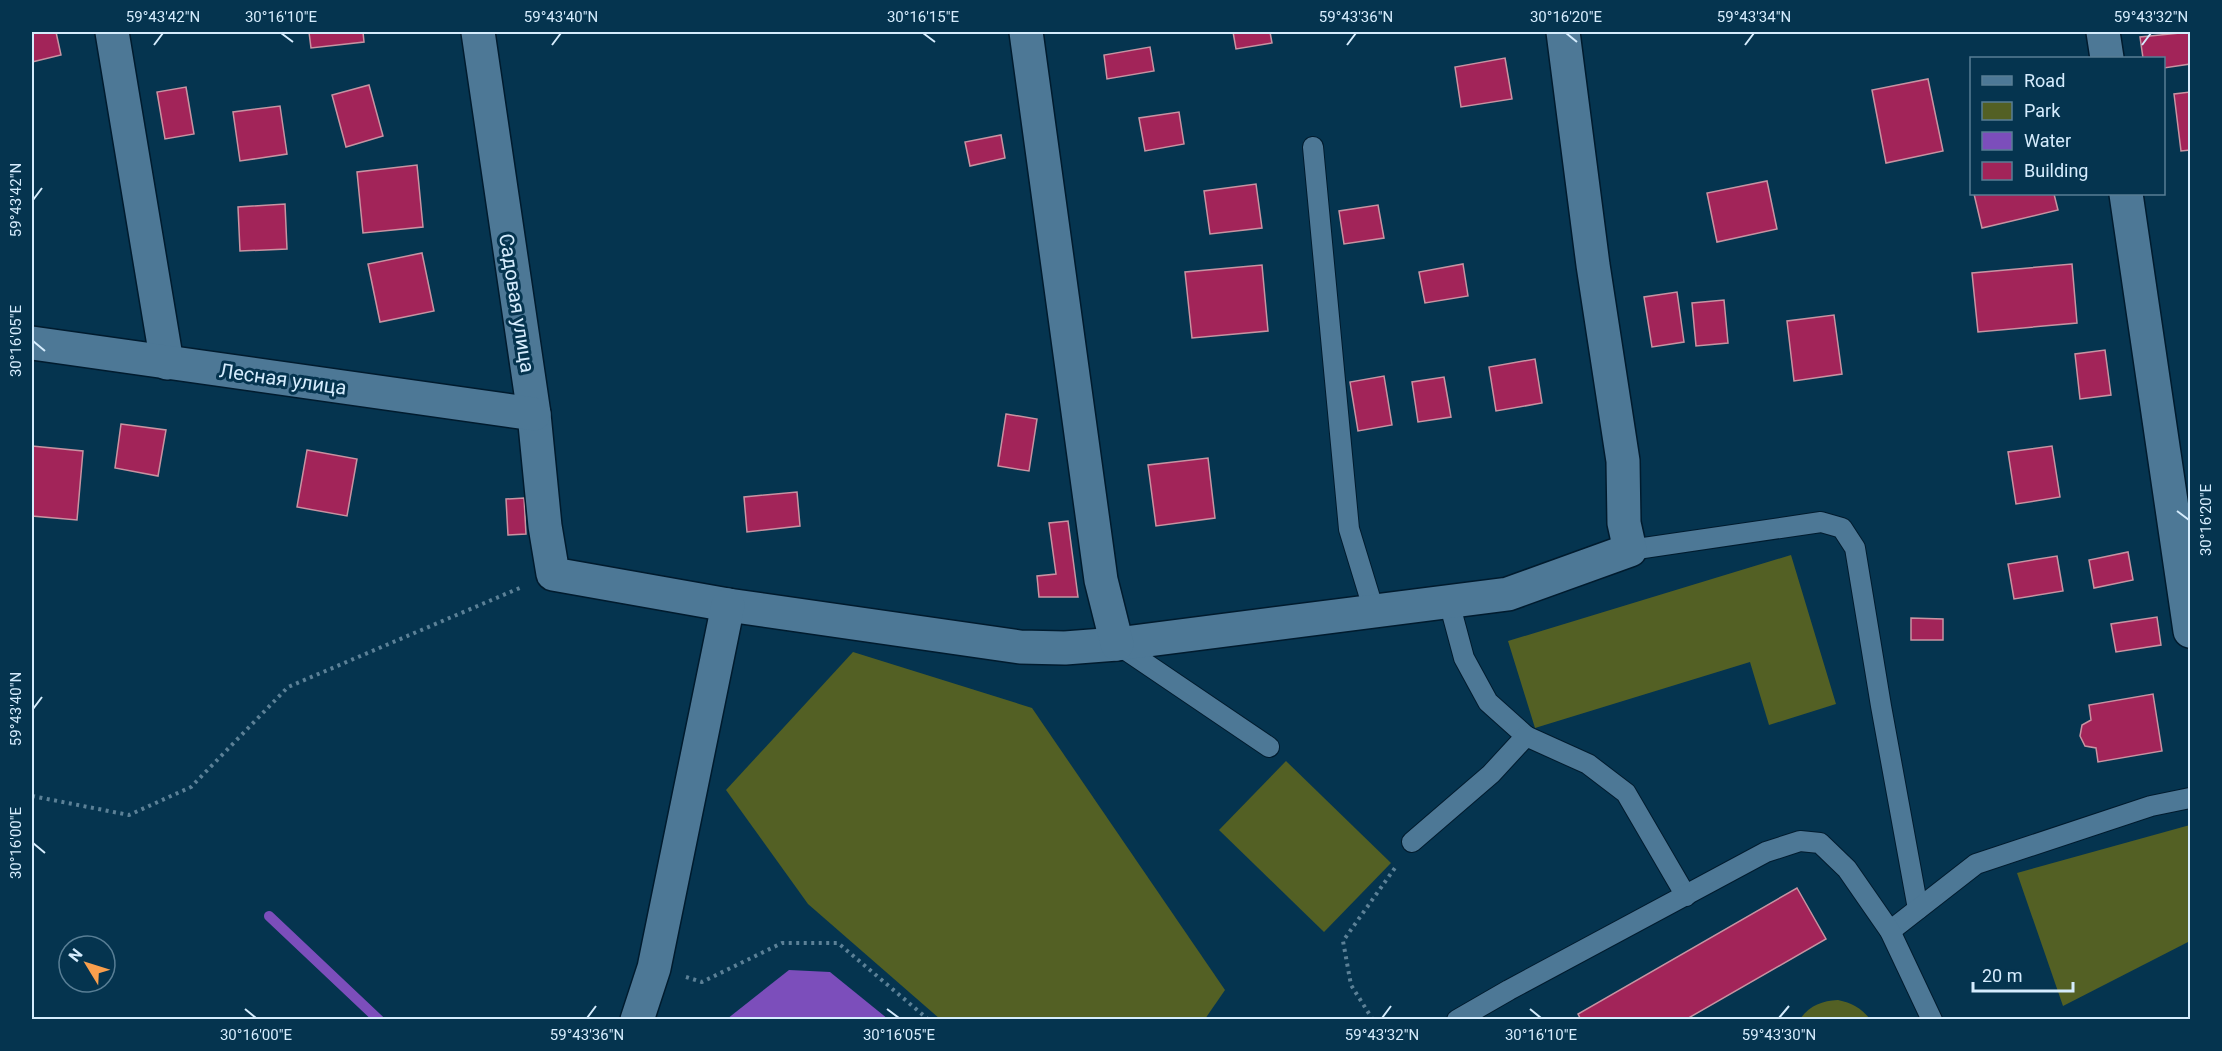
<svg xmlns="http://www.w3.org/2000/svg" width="2222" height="1051" font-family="Roboto,sans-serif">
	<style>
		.green { fill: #536024 }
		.water { fill: #7c4ebb }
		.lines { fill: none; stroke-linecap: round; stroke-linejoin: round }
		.stream { stroke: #7c4ebb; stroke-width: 10 }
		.building { fill: #a22459; stroke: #c893a2; stroke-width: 1.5 }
		.service-casing { stroke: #001b2e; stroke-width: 22 }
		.minor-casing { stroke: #001b2e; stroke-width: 36 }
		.path { stroke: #5c8197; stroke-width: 4; stroke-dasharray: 3 4.5; stroke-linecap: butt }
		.service { stroke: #4d7896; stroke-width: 20 }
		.minor { stroke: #4d7896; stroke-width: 33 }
		.ticks { fill: none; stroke: #d5ecfd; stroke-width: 2 }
		.labels { text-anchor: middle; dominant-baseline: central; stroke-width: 6; stroke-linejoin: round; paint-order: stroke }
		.street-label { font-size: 20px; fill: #d5ecfd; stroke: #05344f }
		.neatline { fill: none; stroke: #d5ecfd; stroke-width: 2 }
		.ticks-label { font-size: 15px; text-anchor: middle; fill: #d5ecfd }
	</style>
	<rect width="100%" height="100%" fill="#05344f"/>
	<g class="green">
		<polygon points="1791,555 1836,704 1769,725 1750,662 1535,728 1508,641"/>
		<polygon points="853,652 1032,708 1225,990 1205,1019 940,1019 808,904 726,790"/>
		<polygon points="1286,761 1391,863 1324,932 1219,830"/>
		<polygon points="2190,825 2190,941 2063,1006 2017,873"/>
		<path d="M1838,1000C1852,1003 1861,1008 1870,1019H1800C1810,1005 1822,1001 1838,1000Z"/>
	</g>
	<polygon class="water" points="789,970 830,972 888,1019 727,1019"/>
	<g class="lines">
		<polyline class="stream" points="269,916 379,1020"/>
	</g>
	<g class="building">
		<polygon points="32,32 56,32 61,55 32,62"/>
		<polygon points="309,32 363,32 364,42 311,48"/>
		<polygon points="1233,32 1270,32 1272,43 1236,49"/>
		<polygon points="2190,32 2190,64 2164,68 2164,58 2143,58 2140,37"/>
		<polygon points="1150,47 1154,71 1107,79 1104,55"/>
		<polygon points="1505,58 1512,99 1461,107 1455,67"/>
		<polygon points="1928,79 1943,151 1886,163 1872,90"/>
		<polygon points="369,85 383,136 346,147 332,95"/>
		<polygon points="186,87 194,134 165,139 157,92"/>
		<polygon points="2190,92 2190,150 2181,151 2174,94"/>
		<polygon points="280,106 287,154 240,161 233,112"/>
		<polygon points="1179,112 1184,144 1145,151 1139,118"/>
		<polygon points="1001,135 1005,158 970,166 965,142"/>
		<polygon points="417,165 423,227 363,233 357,172"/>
		<polygon points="1767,181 1777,229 1717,242 1707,193"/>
		<polygon points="1256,184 1262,228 1210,234 1204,191"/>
		<polygon points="1974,194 2054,194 2058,210 1982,228"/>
		<polygon points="285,204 287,249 240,251 238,207"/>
		<polygon points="1378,205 1384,238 1344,244 1339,211"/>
		<polygon points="422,253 434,311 380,322 368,264"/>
		<polygon points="1463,264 1468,296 1425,303 1419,272"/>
		<polygon points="2072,264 2077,323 1978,332 1972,273"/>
		<polygon points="1262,265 1268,331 1192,338 1185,272"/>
		<polygon points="1677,292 1684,342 1652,347 1644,297"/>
		<polygon points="1724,300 1728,343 1696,346 1692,303"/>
		<polygon points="1834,315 1842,374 1794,381 1787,321"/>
		<polygon points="2105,350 2111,395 2080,399 2075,354"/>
		<polygon points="1535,359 1542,403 1496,411 1489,367"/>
		<polygon points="1384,376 1392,425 1358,431 1350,382"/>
		<polygon points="1444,377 1451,417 1418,422 1412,382"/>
		<polygon points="1006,414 1037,419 1029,471 998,466"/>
		<polygon points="121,424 166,430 158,476 115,468"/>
		<polygon points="32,446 83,451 77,520 32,516"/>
		<polygon points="2052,446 2060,497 2016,504 2008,452"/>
		<polygon points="307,450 357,459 347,516 297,507"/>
		<polygon points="1208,458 1215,518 1156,526 1148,465"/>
		<polygon points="797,492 800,526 747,532 744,497"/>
		<polygon points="524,498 526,534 508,535 506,499"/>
		<polygon points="1068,521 1078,597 1039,597 1037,576 1056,574 1049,523"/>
		<polygon points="2128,552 2133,580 2094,588 2089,560"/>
		<polygon points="2057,556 2063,591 2014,599 2008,564"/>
		<polygon points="2157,617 2161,645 2116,652 2111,624"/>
		<polygon points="1911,618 1943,619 1943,640 1911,640"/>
		<polygon points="2153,694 2162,751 2098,762 2096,748 2085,746 2080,736 2082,725 2091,720 2089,705"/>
		<polygon points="1797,888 1826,939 1685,1020 1581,1020 1578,1014"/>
	</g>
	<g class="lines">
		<g class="service-casing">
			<g id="service">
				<polyline points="1313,147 1349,529 1374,611"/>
				<polyline points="1630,550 1821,522 1842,528 1855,548 1881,706 1918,909"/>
				<polyline points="1449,602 1464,658 1488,702 1526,736"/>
				<polyline points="1117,644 1269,747"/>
				<polyline points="1412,842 1491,774 1526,736 1588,764 1626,793 1686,896"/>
				<polyline points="1890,931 1976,864 2151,806 2190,798"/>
				<polyline points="1457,1020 1509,990 1766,852 1800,841 1820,843 1847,869 1890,931 1932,1020"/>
			</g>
		</g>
		<g class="minor-casing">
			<g id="minor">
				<polyline points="112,32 167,363"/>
				<polyline points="478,32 534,414 545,526 553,574 728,605 1020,647 1065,648 1117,644 1508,594 1630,550 1624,523 1623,461 1593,265 1563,32"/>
				<polyline points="1026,32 1101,580 1117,644"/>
				<polyline points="2103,32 2107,58"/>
				<polyline points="2126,194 2190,631"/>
				<polyline points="32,343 534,414"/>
				<polyline points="637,1020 654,968 728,605"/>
			</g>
		</g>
		<g class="path">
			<polyline points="32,796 129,815 191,787 288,687 522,587"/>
			<polyline points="686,977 702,982 782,943 838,943 929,1020"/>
			<polyline points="1373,1020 1351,985 1343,941 1397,865"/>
		</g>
		<use href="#service" class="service"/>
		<use href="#minor" class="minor"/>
	</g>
	<path class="ticks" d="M281,33L293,42M923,33L935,42M1566,33L1577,42M154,45L163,33M552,45L561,33M1347,45L1356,33M1745,45L1754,33M2142,45L2151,33M33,200L42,188M33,341L45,351M2177,511L2189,520M33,709L42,697M33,843L45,853M245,1009L256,1018M887,1009L899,1018M1530,1009L1541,1018M587,1018L596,1006M1382,1018L1391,1006M1779,1018L1789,1006"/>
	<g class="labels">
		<g class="street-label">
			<text transform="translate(517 303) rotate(81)">Садовая улица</text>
			<text transform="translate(283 379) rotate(8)">Лесная улица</text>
		</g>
	</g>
	<rect width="2222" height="1051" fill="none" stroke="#05344f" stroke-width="66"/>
	<rect x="1970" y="57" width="195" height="138" fill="#05344f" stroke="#587e95" stroke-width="1.5"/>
	<rect x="1982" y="76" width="30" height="9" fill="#4d7896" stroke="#587e95" stroke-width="1.5"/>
	<text x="2024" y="87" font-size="18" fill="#d5ecfd">Road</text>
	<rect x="1982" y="102" width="30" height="18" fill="#536024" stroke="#587e95" stroke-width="1.5"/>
	<text x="2024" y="117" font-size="18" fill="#d5ecfd">Park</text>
	<rect x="1982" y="132" width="30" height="18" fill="#7c4ebb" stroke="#587e95" stroke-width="1.5"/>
	<text x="2024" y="147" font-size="18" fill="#d5ecfd">Water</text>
	<rect x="1982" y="162" width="30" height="18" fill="#a22459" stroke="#587e95" stroke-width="1.5"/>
	<text x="2024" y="177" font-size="18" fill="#d5ecfd">Building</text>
	<g transform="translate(87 964) rotate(308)"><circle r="28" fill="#05344f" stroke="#587e95" stroke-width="1.5"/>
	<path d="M0-4.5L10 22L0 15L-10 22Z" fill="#f99f4d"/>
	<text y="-9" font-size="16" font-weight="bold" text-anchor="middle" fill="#d5ecfd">N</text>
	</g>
	<path d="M1973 982v9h100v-9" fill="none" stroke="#d5ecfd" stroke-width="3"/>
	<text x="1982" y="982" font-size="18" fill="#d5ecfd" stroke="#05344f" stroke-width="4.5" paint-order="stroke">20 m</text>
	<rect x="33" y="33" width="2156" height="985" class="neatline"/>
	<g class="ticks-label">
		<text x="163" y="22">59°43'42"N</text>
		<text x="281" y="22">30°16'10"E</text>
		<text x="561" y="22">59°43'40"N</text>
		<text x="923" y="22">30°16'15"E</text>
		<text x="1356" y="22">59°43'36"N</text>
		<text x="1566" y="22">30°16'20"E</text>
		<text x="1754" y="22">59°43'34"N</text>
		<text x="2151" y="22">59°43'32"N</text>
		<text transform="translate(16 200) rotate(-90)" y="5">59°43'42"N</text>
		<text transform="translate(16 341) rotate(-90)" y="5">30°16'05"E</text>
		<text transform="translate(2206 520) rotate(-90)" y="5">30°16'20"E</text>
		<text transform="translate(16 709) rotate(-90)" y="5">59°43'40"N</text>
		<text transform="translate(16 843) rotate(-90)" y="5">30°16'00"E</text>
		<text x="256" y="1040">30°16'00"E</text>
		<text x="587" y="1040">59°43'36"N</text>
		<text x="899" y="1040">30°16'05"E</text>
		<text x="1382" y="1040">59°43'32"N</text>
		<text x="1541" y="1040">30°16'10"E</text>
		<text x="1779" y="1040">59°43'30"N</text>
	</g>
</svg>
